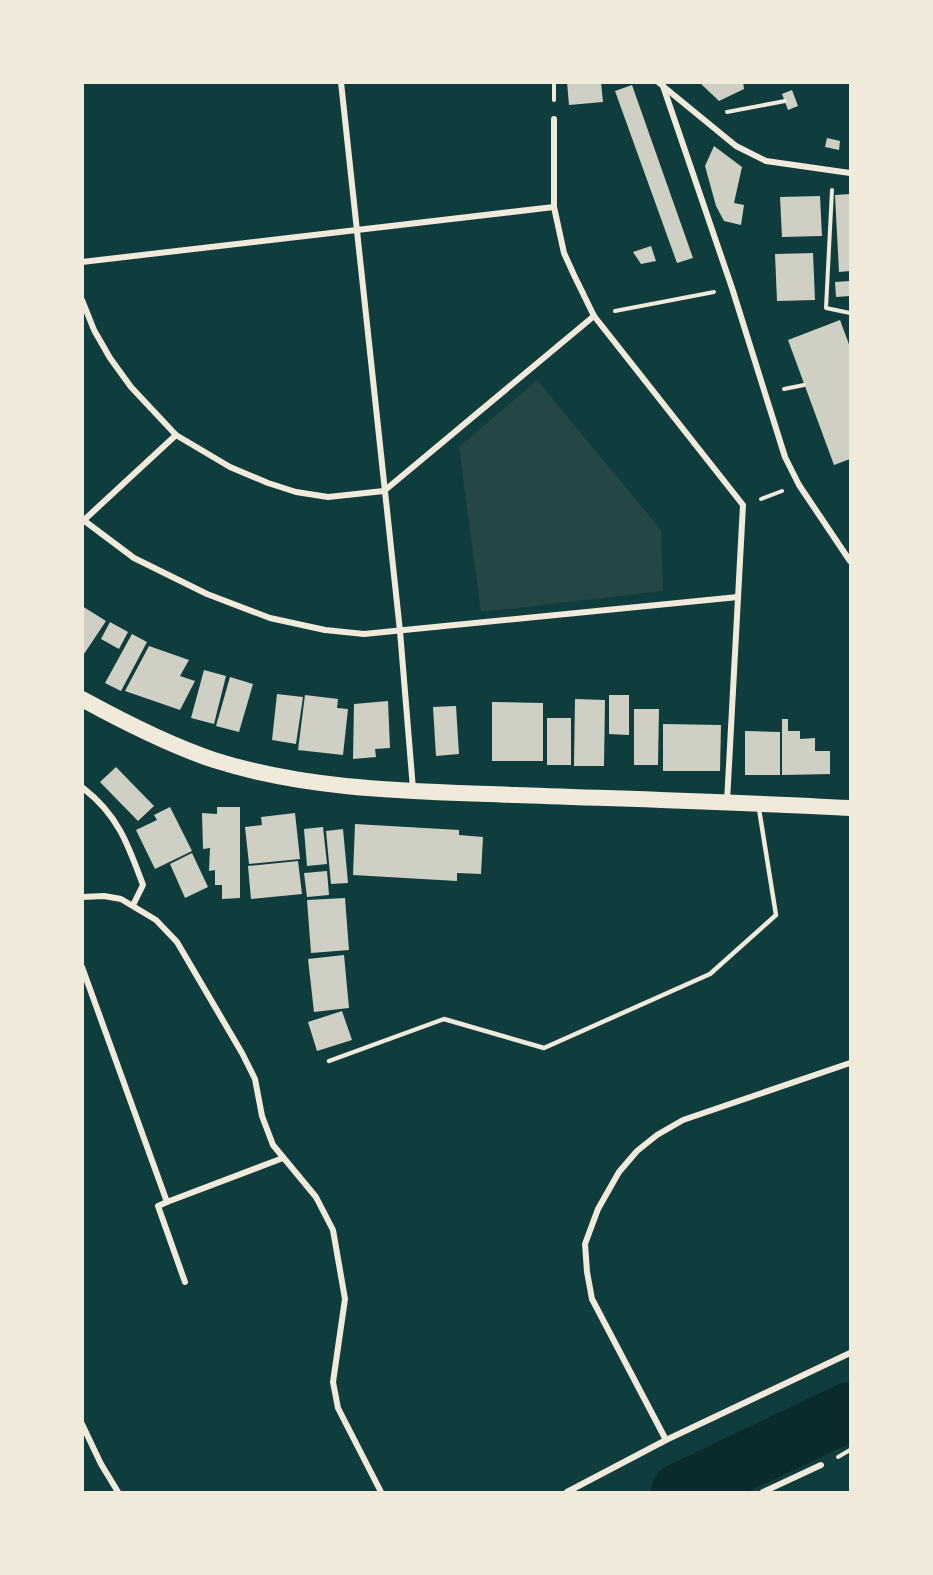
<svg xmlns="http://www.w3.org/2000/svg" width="933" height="1575" font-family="'Work Sans',sans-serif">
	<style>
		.green { fill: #244646 }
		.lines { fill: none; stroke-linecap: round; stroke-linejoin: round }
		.river { stroke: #0a2a2b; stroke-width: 58 }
		.building { fill: #cfcfc3 }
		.path { stroke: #f1e9da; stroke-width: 4 }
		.service { stroke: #f1e9da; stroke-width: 4.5 }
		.minor { stroke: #f1e9da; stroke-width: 6 }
		.trunk { stroke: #f1e9da; stroke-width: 16 }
	</style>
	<rect width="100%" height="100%" fill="#0f3d3e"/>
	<polygon class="green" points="537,380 661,530 663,591 481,612 459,447"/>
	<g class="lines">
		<polyline class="river" points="680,1492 850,1411"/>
	</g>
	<g class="building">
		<polygon points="567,82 601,82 603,102 569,105"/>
		<polygon points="699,82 743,82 744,89 719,101"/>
		<polygon points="632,85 693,258 677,263 615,91"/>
		<polygon points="792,90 798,106 788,110 782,94"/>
		<polygon points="827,138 840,141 839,150 825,147"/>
		<polygon points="714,146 742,167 734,203 744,205 741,225 724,221 716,206 705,166"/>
		<polygon points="850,194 850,271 839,272 835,195"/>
		<polygon points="820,196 822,236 782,237 780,197"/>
		<polygon points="651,246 656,261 641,264 633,252"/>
		<polygon points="813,253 815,300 777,301 775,254"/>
		<polygon points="850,281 850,296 836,297 835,282"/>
		<polygon points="840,320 850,347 850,459 834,465 788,340"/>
		<polygon points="82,606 106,621 82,657"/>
		<polygon points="110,622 128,632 119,649 101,639"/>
		<polygon points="132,634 147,642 121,691 105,683"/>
		<polygon points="149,646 189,660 180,676 195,681 180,710 125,691"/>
		<polygon points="204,670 226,676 214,724 191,718"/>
		<polygon points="230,677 253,684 239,732 216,726"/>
		<polygon points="277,694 303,697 296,744 272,740"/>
		<polygon points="305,695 338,699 337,708 348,709 343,755 298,750"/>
		<polygon points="609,695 629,695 629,735 609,734"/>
		<polygon points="575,699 605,700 604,766 574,766"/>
		<polygon points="388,701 390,748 375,749 376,757 353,759 354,704"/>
		<polygon points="492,702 543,703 543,761 492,761"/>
		<polygon points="456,706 459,754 436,756 433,707"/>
		<polygon points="634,709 659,709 658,765 634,765"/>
		<rect x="547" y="718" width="24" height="47"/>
		<polygon points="782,719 788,719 788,731 800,731 800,739 815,738 815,751 830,751 830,774 782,775"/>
		<polygon points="663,724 721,725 720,771 663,771"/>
		<polygon points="745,731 780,732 780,775 745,775"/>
		<polygon points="116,767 154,806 138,821 100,782"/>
		<polygon points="170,807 192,851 155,869 136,830 157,820 154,815"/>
		<polygon points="217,807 240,807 240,898 222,899 222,885 215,885 215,870 209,871 210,848 203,849 202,813 217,814"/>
		<polygon points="295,813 300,859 249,864 245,827 262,825 261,817"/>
		<polygon points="355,824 459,830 459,835 483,837 481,874 457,873 457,881 353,875"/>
		<polygon points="323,827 327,864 307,866 304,829"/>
		<polygon points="343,829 348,883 331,884 326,831"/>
		<polygon points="192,853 208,887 185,898 170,864"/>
		<polygon points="298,861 302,894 251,899 248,866"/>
		<polygon points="327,871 329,895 307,897 304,873"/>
		<polygon points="345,898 349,950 311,953 307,900"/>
		<polygon points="344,955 349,1008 314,1012 308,959"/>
		<polygon points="342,1011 352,1040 317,1051 308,1022"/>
	</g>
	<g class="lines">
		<g class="path">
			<polyline points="554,82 554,100"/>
			<polyline points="727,112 785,101"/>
			<polyline points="832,190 826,308 850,313"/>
			<polyline points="615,311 714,292"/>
			<polyline points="784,389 804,385"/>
			<polyline points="761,499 782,491"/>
			<polyline points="838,1457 850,1450"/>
		</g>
		<polyline class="service" points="329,1061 444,1019 544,1048 710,974 776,915 759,809"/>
		<g class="minor">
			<polyline points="341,82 400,631 413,789"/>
			<polyline points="658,82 663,86 732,288 785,457 799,485 850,561"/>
			<polyline points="664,87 736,146 766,161 850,173"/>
			<polyline points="554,119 554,207 564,253 574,275 594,316 743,505 727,802"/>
			<polyline points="82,262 554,207"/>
			<polyline points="82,300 94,330 110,358 131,387 176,435 230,467 268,483 296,492 328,497 384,491 594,316"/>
			<polyline points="82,519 134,558 207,594 270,618 325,630 364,634 738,597"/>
			<polyline points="83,521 176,435"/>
			<path d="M83,788C118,815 128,844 143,885L133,905"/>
			<polyline points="82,897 104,896 121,899 156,920 177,942 242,1053 255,1079 262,1116 273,1145 316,1197 333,1230 345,1299 333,1382 338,1408 381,1492"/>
			<polyline points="82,967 167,1202 283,1158"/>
			<polyline points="167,1202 158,1206 185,1282"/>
			<polyline points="82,1424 101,1464 118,1492"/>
			<polyline points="666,1440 592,1299 587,1272 585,1244 598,1209 619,1172 637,1151 657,1135 683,1120 850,1063"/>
			<polyline points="567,1492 666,1440 850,1353"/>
			<polyline points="763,1492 821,1465"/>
		</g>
		<path class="trunk" d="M82,699C124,722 169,745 214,760C311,791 415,791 515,795C627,799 739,802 850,808"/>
	</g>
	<rect width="933" height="1575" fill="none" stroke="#f1e9da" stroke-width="168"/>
</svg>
